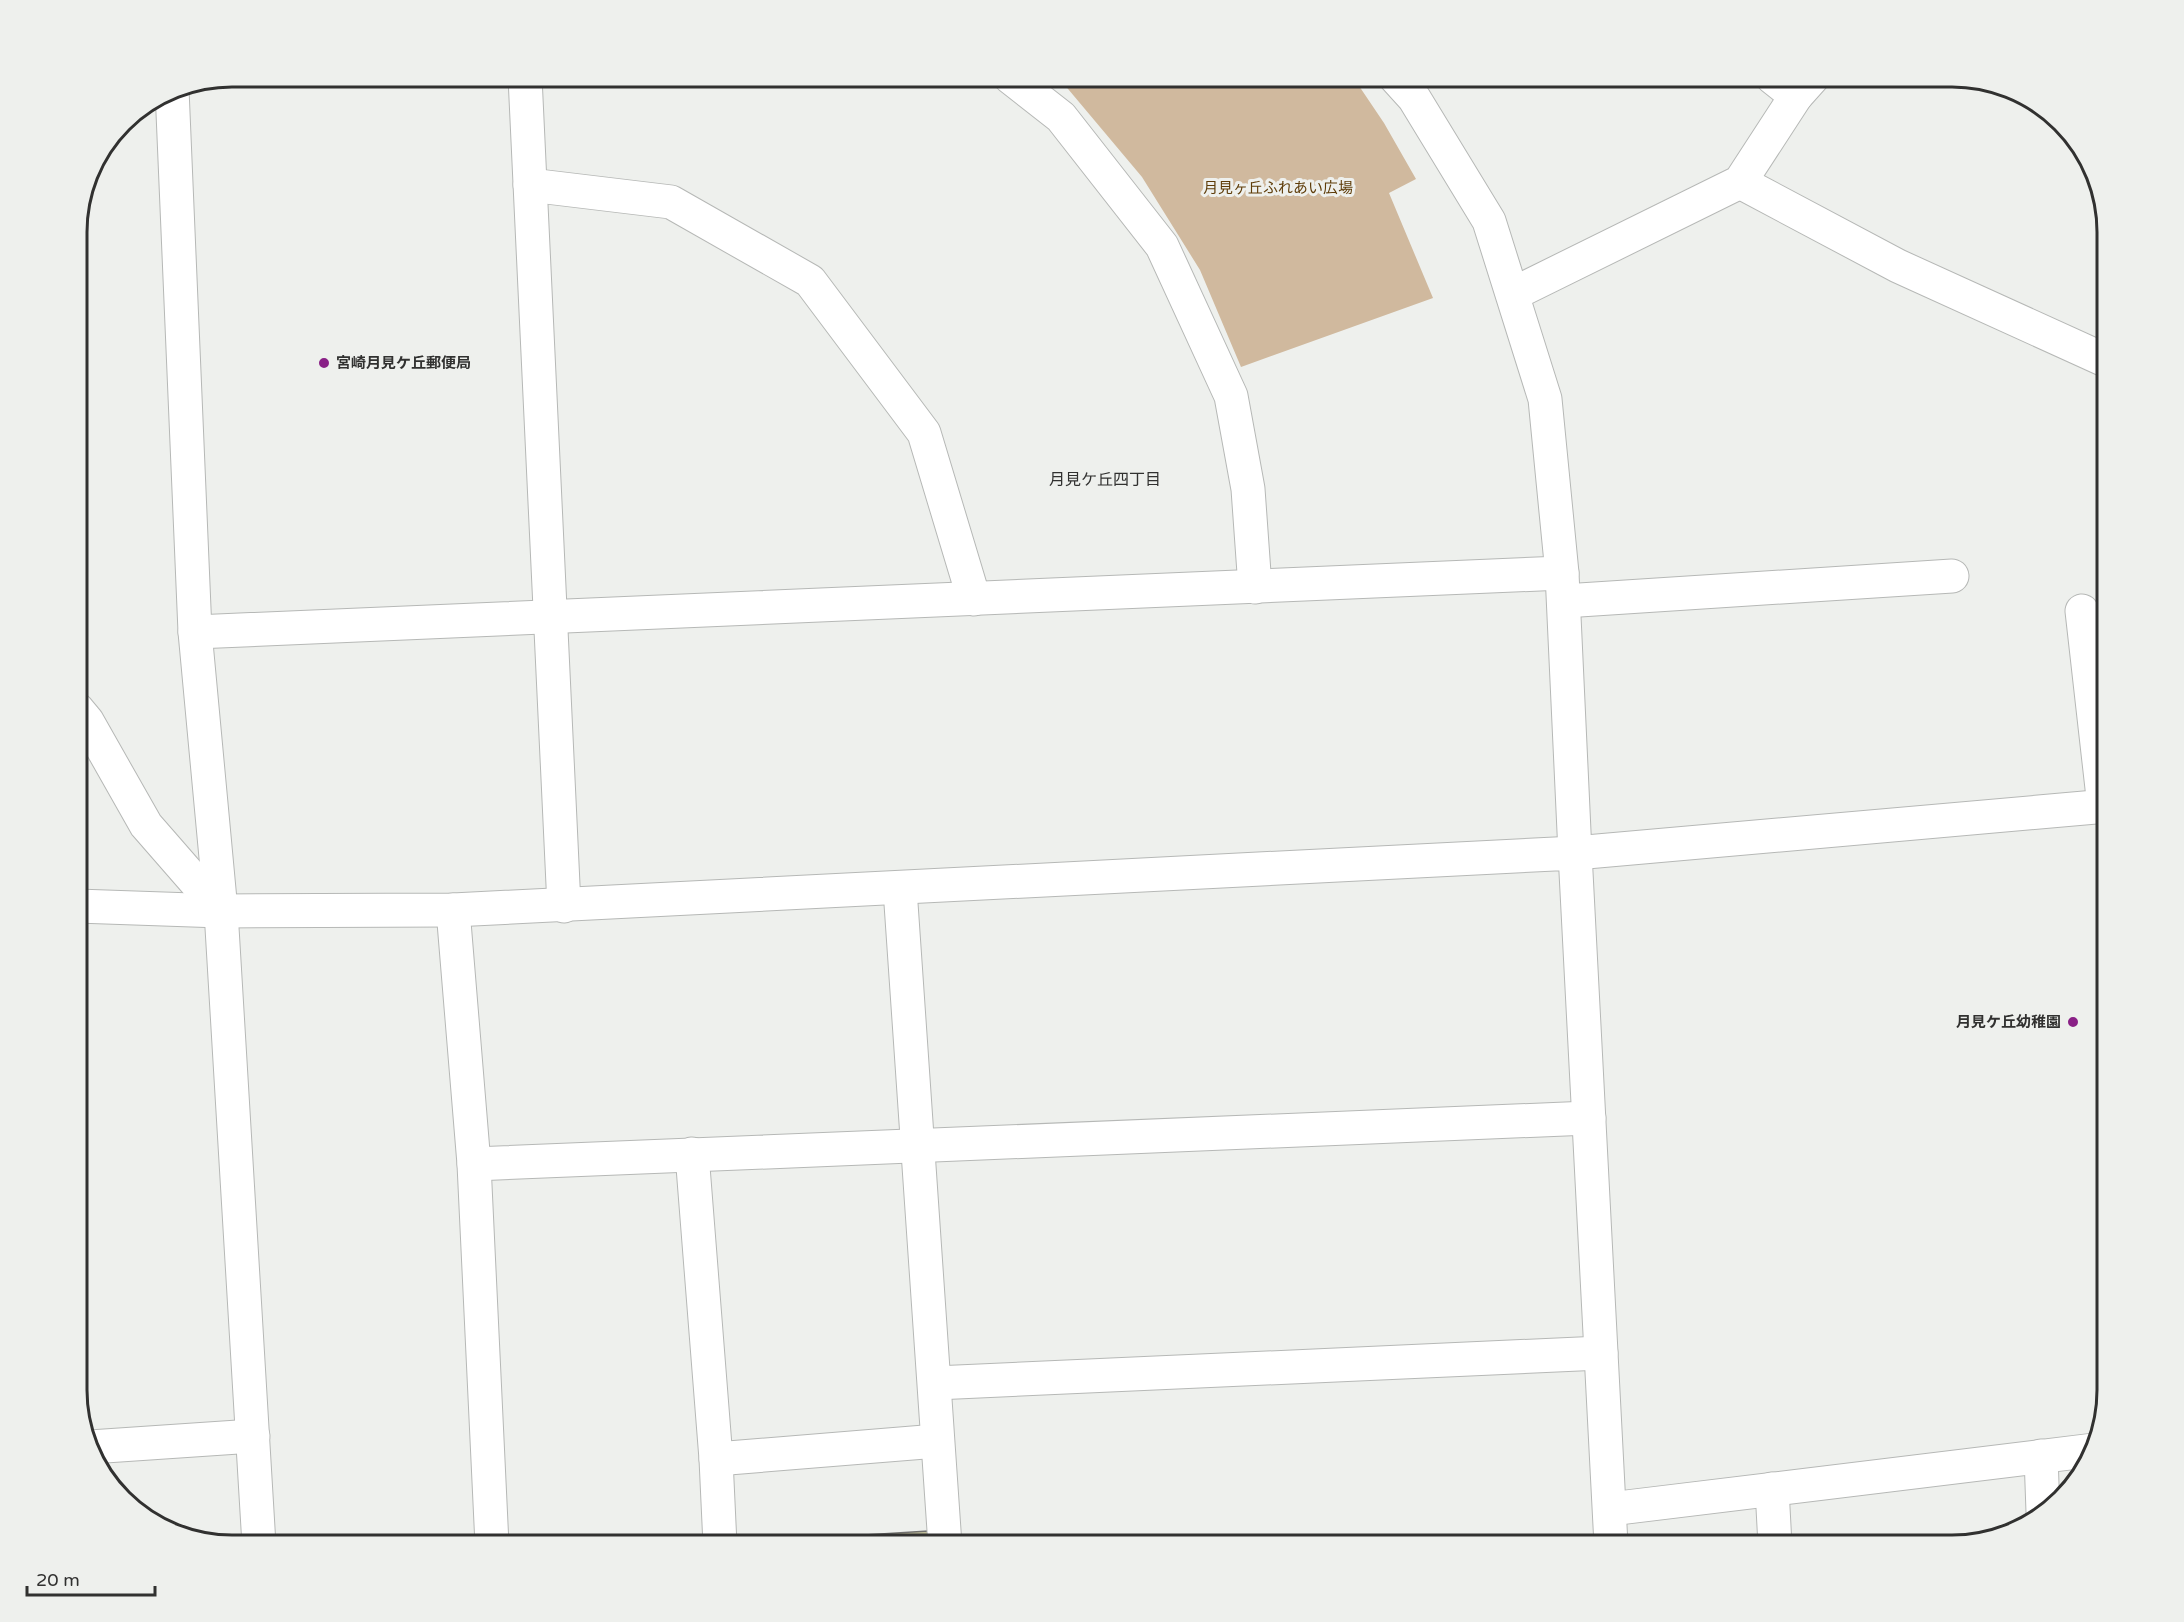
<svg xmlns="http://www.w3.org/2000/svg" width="2184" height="1622" font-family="'Varela Round','Noto Sans JP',sans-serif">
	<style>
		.green { fill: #d0b99e }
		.building { fill: #c0be9a; stroke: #71716f; stroke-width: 1.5 }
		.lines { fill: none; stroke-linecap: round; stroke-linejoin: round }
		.street-casing { stroke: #b6b8b6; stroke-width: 35 }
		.secondary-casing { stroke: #b6b8b6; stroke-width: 35 }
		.street { stroke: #fff; stroke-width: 33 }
		.secondary { stroke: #fff; stroke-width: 33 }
		.poi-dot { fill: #892086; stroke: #eef0ed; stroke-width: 2 }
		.labels { text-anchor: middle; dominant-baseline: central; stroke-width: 6; stroke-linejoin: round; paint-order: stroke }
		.park-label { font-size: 15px; fill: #5e3c08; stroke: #eef0ed }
		.poi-label { font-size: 15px; font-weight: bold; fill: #313130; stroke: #eef0ed; text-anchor: start }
		.neighbourhood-label { font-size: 16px; fill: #313130; stroke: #eef0ed }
		.rim { fill: none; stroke: #313130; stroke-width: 3 }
	</style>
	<rect width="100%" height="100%" fill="#eef0ed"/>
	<polygon class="green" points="1058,77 1353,77 1384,123 1416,179 1389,193 1433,298 1241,367 1200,270 1142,177"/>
	<g class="building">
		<polygon points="928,1531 929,1545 834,1545 833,1537"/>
		<polygon points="827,1538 827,1545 735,1545"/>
	</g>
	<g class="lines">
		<g class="street-casing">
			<g id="street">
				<polyline points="525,77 564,906"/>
				<polyline points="1010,77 1061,117 1162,246 1231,396 1248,489 1255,587"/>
				<polyline points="1395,77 1414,98 1489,221 1545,399 1562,573 1575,853 2107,806"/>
				<polyline points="1772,77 1796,96"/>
				<polyline points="1740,182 1898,266 2107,361"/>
				<polyline points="530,185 671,202 810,281 924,433 974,599"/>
				<polyline points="1513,294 1740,182 1796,96 1813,77"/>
				<polyline points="1564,601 1952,576"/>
				<polyline points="2082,611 2104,806"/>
				<polyline points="195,632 1562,573"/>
				<polyline points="77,709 87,721 146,825 221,911"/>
				<polyline points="900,889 945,1545"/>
				<polyline points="453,910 474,1164 492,1545"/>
				<polyline points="692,1154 716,1459 720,1545"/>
				<polyline points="474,1164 1589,1118"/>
				<polyline points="935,1383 1601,1353"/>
				<polyline points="90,1447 253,1436"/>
				<polyline points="2041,1456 2043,1512"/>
				<polyline points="716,1459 937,1441"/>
				<polyline points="1772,1489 1775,1545"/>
				<polyline points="1610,1509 2094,1450"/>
			</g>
		</g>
		<g class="secondary-casing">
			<g id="secondary">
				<polyline points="172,89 195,632 221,911 259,1545"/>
				<polyline points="77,906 221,911 453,910 1575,853 1611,1545"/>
			</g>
		</g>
		<use href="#street" class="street"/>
		<use href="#secondary" class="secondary"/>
	</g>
	<g class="poi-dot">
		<circle cx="324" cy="363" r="6"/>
		<circle cx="2073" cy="1022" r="6"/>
	</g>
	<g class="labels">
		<g class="park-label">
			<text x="1278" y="188">月見ヶ丘ふれあい広場</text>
		</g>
		<g class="poi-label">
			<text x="336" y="363">宮崎月見ケ丘郵便局</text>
			<text x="2061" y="1022" text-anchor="end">月見ケ丘幼稚園</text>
		</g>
		<g class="neighbourhood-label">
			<text x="1105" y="480">月見ケ丘四丁目</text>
		</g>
	</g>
	<path d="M0 0H2184V1622H0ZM232 87H1952A145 145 0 0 1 2097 232V1390A145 145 0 0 1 1952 1535H232A145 145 0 0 1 87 1390V232A145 145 0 0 1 232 87Z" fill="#eef0ed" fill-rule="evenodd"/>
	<path class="rim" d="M232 87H1952A145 145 0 0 1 2097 232V1390A145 145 0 0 1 1952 1535H232A145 145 0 0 1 87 1390V232A145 145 0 0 1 232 87Z"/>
	<path d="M27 1586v9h128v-9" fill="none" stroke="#313130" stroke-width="3"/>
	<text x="36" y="1586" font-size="18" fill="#313130" stroke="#eef0ed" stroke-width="4.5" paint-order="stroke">20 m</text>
</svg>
